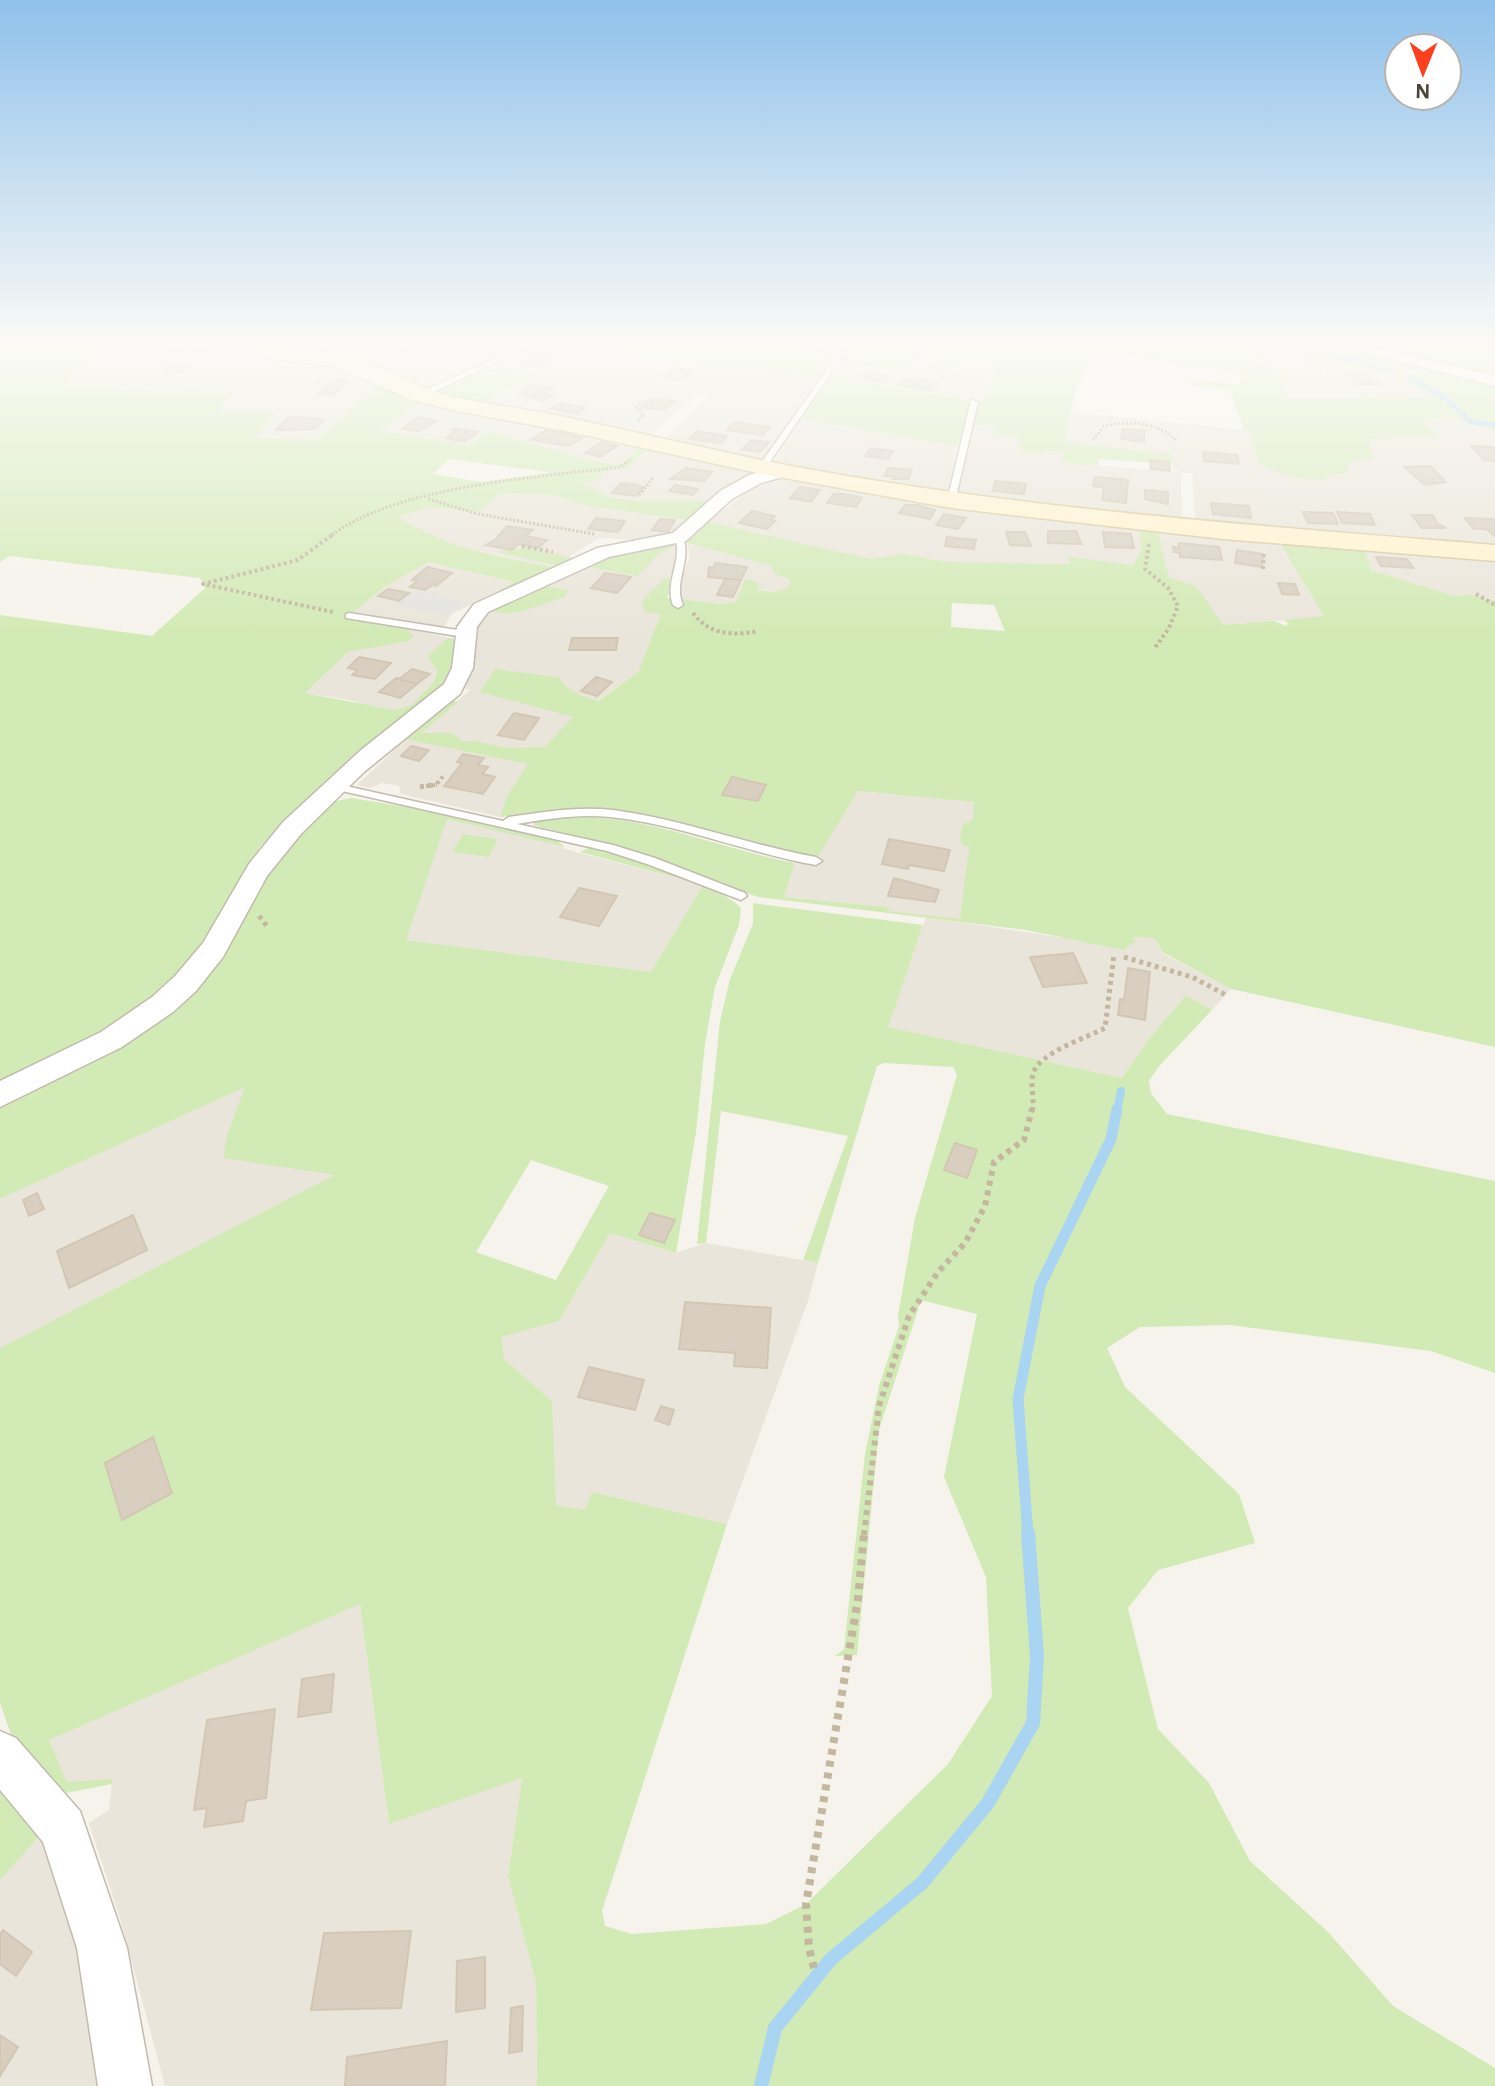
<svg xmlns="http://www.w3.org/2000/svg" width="1495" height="2086" font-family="'Alegreya Sans',sans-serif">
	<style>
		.residential { fill: #eae5da; fill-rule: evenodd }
		.green { fill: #d2eab5; fill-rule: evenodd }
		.parking { fill: #e5e3e0 }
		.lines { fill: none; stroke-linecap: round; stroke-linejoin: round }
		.stream-far3 { stroke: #a9d4f2; stroke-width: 5 }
		.stream-far2 { stroke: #a9d4f2; stroke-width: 8 }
		.stream-far1 { stroke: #a9d4f2; stroke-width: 11 }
		.stream { stroke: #a9d4f2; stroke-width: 14 }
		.building { fill: #d8cfc1; stroke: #d3c7b4; stroke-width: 2 }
		.lane-casing { stroke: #c2bbae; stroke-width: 3 }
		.street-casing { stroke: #c2bbae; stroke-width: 3 }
		.secondary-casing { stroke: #d6c79b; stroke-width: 3 }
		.path-far4 { stroke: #c4b79f; stroke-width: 3; stroke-dasharray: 2 2; stroke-linecap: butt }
		.path-far3 { stroke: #c4b79f; stroke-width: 4; stroke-dasharray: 3 3; stroke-linecap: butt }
		.path-far2 { stroke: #c4b79f; stroke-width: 5; stroke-dasharray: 4 4; stroke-linecap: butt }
		.path-far1 { stroke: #c4b79f; stroke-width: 6; stroke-dasharray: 5 5; stroke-linecap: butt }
		.path { stroke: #c4b79f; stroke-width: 8; stroke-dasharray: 6 6; stroke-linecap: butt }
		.lane { fill: #fff; fill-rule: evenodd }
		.street { fill: #fff; fill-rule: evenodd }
		.secondary { fill: #fff3cd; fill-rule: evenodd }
	</style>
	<rect width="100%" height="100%" fill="#f6f3ec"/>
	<g class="residential">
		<polygon points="108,344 137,344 321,363 378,387 315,440 255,436 216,411 232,392 62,387"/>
		<polygon points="416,344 523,344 426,388 398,373 392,374 365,362"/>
		<polygon points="535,344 621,344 610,353 822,377 763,461 664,440 708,395 699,394 648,437 484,402 535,374 494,363"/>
		<polygon points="1332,344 1416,364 1432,372 1402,378 1438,397 1292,399 1283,395 1287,374 1260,363 1254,349"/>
		<polygon points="921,350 943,356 952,372 971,360 999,365 982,401 831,377 843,364 900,372"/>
		<polygon points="423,402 564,428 560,432 565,434 575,430 633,445 638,449 620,465 582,458 489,431 470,445 379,431"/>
		<path d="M1069,412L1249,430L1439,420L1450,417L1495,431V546L1195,521L1192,473H1181L1182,519L956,495L972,424L1023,429L1065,443ZM1065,444L1172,454L1173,469L1181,472L1064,463Z"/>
		<polygon points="802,419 957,446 947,493 773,462"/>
		<polygon points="646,450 749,471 706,501 637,501 607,497 580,481 597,481 599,472 627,468"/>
		<polygon points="786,477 990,514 1140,529 1142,548 1133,565 947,562 903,554 870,560 707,522 754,487"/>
		<polygon points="500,493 553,495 588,506 686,520 671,534 661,537 637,540 599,538 552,567 474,550 431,537 398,517 428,507 478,512"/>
		<polygon points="1156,529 1279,544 1325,617 1223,625 1195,586 1169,579"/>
		<polygon points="687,543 773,566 791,584 784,591 757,590 736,602 723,604 680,600 677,592 690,555"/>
		<polygon points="676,546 680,554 658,624 638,672 574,717 507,796 500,817 401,794 399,786 382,783 370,788 357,785 406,739 411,740 470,690 465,688 472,670 474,630 481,618 491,610 594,561"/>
		<polygon points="1363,547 1495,559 1495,601 1470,595 1455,596 1371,570"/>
		<polygon points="428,562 516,582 452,614 444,627 352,613 386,586"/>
		<polygon points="412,630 452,638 445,640 433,683 410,706 393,710 361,706 354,701 305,693 348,652"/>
		<polygon points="858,791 1012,805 1072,932 1156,938 1162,953 1231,989 1212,1010 1186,995 1148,1040 1122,1078 887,1027 926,917 1065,938 1071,933 888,911 887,907 784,897 795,863 812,865"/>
		<polygon points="447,819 562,845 565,849 703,885 651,972 405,940"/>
		<polygon points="246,1086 227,1135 311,1170 337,1175 0,1348 0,1199"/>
		<polygon points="610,1233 675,1253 706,1243 818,1263 809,1298 727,1524 592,1492 585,1511 555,1505 552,1402 504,1359 502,1337 559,1321"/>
		<polygon points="360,1603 389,1824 522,1777 508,1876 536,1983 537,2086 165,2086 120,1918 89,1823 109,1810 112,1780 66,1783 48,1740"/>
		<polygon points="42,1833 70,1889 100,2086 0,2086 0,1880"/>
	</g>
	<g class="green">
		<path d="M0,344H108L63,387L233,392L217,411L276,413L256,437L316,440L375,388L386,384L453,408L422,402L380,431L470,445L489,431L582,458L620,465L637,449L575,430L636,444L638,449L646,450L627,468L600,472L603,476L597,481H581L607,497L637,501H706L748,472L660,453L756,470L710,502L676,535L647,541L622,539C647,541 668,539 685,520L588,506L553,495L501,493L479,512L428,507L399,517C444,548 499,556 552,567L555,565L497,552L525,548L570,557L576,561L499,594L496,592L514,582L428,562L386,586L346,618L412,630L407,632L414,636L408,641L348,652L305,693L393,710L410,706L433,683L437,671L428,656L445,640L452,638L457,642V670L450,683L432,702L326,785L260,847L216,929L188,971L151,1005L117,1027L0,1087V615L152,636L205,588L200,578L9,556L0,562ZM449,459L548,472V473L482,482L433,474Z"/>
		<polygon points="621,344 780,344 833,351 820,370 826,371 822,377 609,353"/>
		<path d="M848,344H1332L1420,366C1410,369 1399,373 1389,373C1365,372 1344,357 1320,365L1323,373L1318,374L1304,359L1329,354L1295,349H1255L1260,363L1288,374L1283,395L1292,399L1436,397L1400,377L1439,370L1495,382V431L1450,417L1423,421L1438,437L1369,439L1372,457L1347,464L1349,470L1342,474L1329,475L1324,480L1293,477L1260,466L1249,431L1244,430L1230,390L1190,385L1191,380L1239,384L1243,376L1239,374L1109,350L1095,352C1076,381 1069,409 1065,443L1172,454V464L1098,459V466L1063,463L1064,452L1044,450L1037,455L1019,450V438L1011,435H993V431L999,427L972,424L978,401H982L998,364L970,360C951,368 949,378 925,366L941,356L921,350L900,372L836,361Z"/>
		<polygon points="1347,344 1492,344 1495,346 1495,362 1485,363 1495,370 1495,378"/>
		<polygon points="502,367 536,374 486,402 515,408 510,411 465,403 432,391 472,373"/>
		<polygon points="831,377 960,398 973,404 957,446 802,419"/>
		<path d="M709,513H717L708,522L870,559L903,554L947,562L1070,564L1068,557L1133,565L1142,548L1138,527L1157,529L1169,578L1196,586L1223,625L1274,621L1286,626L1288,623L1284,620L1324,616L1278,541L1364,548L1371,570L1455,596L1470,595L1495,601V1047L1231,989L1162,952L1155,938L1133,937L1136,941L1123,950L1026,930L758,897L619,847L533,825L535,821C630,805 705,846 795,863L784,897L887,907L889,911L960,919L969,846H963L960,840L963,824L973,820L974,802L858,791L817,858L740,842L691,825L616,811L581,809L500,817L507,796L528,764L400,738L451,700L458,702L421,733H451L465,742L476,741L506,748L545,747L573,717L480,692L495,669L558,677C568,692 581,696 598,701L638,672L661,614L647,612L642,608L644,598L664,579L673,578L667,598L723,604L736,602L745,579L758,582V590C770,592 781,593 790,585L788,579L773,573L772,566L687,543V538ZM952,603L994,605L1005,631L951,627Z"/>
		<polygon points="669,543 676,546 660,552 638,576 584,566 602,555"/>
		<path d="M545,586L568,590L565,597C546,602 509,621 491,610Z"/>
		<path d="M351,798L450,814L555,839L565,847L447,819L406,940L651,972L703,885L580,852C584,850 587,848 592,848C616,848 728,890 741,908L739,925L715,987L705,1044L696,1132L676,1253L610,1233L559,1321L502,1337L504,1359L552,1401L556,1505L585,1510L592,1492L727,1524L602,1911L605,1926L632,1934L766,1924L806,1904L948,1764L992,1696L986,1577L944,1477L977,1314L921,1300L879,1430L857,1655L835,1656L844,1649L865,1454L879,1386L899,1326L898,1316L915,1218L957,1075L953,1067L884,1063L877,1066L818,1263L803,1260L848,1136L721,1111L706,1243L697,1244L720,1021L730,979L753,924V903L923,925L888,1027L1122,1078L1148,1040L1186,995L1212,1010L1160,1065L1149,1081L1151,1093L1167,1114L1495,1181V1373L1431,1351L1230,1325L1140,1327L1107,1348L1125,1387L1239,1494L1255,1543L1158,1570L1128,1608L1158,1729L1209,1783L1250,1861L1329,1933L1393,2006L1495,2068V2086H537L536,1983L508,1876L522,1778L389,1824L360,1604L49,1740L67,1782L112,1779V1784L66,1793C21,1769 16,1749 0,1703V1348L335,1175L223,1158L227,1135L245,1087L0,1199V1102L127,1040L258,881L329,803ZM531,1160L609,1186L556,1280L476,1252Z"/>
		<polygon points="463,834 498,839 488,857 452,852"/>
		<polygon points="0,1778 42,1833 0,1880"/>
	</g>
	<polygon class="parking" points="416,589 438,594 436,596 468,602 447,615 396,605"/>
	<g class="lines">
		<g class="stream-far3">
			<polyline points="1296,344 1393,372"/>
			<polyline points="1407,377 1445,398 1471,422 1495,425"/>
		</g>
		<polyline class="stream-far2" points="1117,1111 1121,1091"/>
		<polyline class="stream-far1" points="1028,1535 1018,1399 1040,1286 1111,1139 1117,1109"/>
		<polyline class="stream" points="761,2086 775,2028 831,1959 922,1883 988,1803 1033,1723 1037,1656 1028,1533"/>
	</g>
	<g class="building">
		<polygon points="536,356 552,360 537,367 521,363"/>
		<polygon points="169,365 187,366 191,366 183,373 163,373"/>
		<polygon points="675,368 693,371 682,380 663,377"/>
		<polygon points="868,372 889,376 882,382 861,379"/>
		<polygon points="1366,374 1380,384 1356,385 1344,375"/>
		<polygon points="906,378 938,383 931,390 899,385"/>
		<polygon points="334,380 347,381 333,395 318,394"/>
		<polygon points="533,385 552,389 546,393 553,395 542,401 519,393"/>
		<polygon points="651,401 663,403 674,402 664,410 641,408"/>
		<polygon points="560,403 585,408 577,414 551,408"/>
		<polygon points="288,417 310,418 324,420 316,429 276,430"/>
		<polygon points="418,417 437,421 419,431 402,429"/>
		<polygon points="734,422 770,427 763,435 727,430"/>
		<polygon points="455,428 478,432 464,442 446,438 455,431 451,430"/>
		<polygon points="1123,429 1145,431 1144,442 1121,439"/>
		<polygon points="546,430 560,432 582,438 568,446 530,440"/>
		<polygon points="697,431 727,436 721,443 689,439"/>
		<polygon points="751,440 769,442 760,452 742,449"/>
		<polygon points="601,442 617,446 600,457 585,453"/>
		<polygon points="1471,446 1494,447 1495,461 1484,460"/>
		<polygon points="870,448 893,451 888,459 865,456"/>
		<polygon points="1203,452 1237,455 1239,464 1204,461"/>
		<polygon points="1150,460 1169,462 1170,471 1151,469"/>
		<polygon points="1430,466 1446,482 1425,485 1404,467"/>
		<polygon points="686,468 712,472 704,481 670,479"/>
		<polygon points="888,468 912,470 908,479 893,479 894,477 884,476"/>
		<polygon points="1095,477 1128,480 1126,503 1102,500 1104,487 1093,486"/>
		<polygon points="995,481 1026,484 1024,494 993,491"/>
		<polygon points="621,483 634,484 644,487 636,496 612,493"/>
		<polygon points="675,485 698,489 693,495 669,491"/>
		<polygon points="800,487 820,490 811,502 790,498"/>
		<polygon points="1145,490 1168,492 1168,504 1145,499"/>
		<polygon points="833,494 845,494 862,498 856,507 827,503"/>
		<polygon points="1211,503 1249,506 1251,518 1213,514"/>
		<polygon points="905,505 918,505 935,510 930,519 899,513"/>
		<polygon points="752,511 775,516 771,520 775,521 767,529 739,523"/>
		<polygon points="1303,512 1333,513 1338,524 1308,523"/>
		<polygon points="1337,512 1370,514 1375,525 1342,523"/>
		<polygon points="944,514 966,518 958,529 936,525"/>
		<polygon points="1412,515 1433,515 1437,524 1446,528 1422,528"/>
		<polygon points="596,518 625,521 618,532 588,529"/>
		<polygon points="1465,518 1495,519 1495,536 1486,529 1474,529"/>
		<polygon points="660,519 675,520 668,532 652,530"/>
		<polygon points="507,526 533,530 526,536 547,540 538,548 518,544 512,550 486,545 496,539"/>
		<polygon points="1048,531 1076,531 1081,544 1048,543"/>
		<polygon points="1006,532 1025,532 1031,546 1010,545"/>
		<polygon points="1103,532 1131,534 1134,548 1105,547"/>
		<polygon points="947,537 976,540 974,549 945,546"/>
		<polygon points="1179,543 1219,547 1222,560 1180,557 1180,553 1174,552 1173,547 1179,548"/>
		<polygon points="1237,550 1263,554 1262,567 1235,563"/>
		<polygon points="1376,557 1407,559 1413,568 1381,566"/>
		<polygon points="715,563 747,567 741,580 708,577 709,567 713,568"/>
		<polygon points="427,567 452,573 436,586 432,585 425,590 410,587 417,581 412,580"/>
		<polygon points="605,573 631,577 617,593 591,588"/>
		<polygon points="725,579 741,580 733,597 717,595"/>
		<polygon points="1278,583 1295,584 1299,595 1282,594"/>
		<polygon points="388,589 409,593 399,601 378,596"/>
		<polygon points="572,638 618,638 616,650 569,650"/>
		<polygon points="359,657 391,663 375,679 352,675 357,670 348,668"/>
		<polygon points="412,669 430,674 417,684 399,679"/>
		<polygon points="596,677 612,682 597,696 581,691"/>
		<polygon points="396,678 417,684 400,698 379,692"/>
		<polygon points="514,713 539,718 524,740 498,735"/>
		<polygon points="411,746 429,750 419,761 401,756"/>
		<polygon points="463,754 484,758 478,765 488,767 482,774 495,777 483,794 444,786 462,763 457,762"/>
		<polygon points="732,777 766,785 758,801 722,795"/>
		<polygon points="889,839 950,850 944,871 909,865 908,869 882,864"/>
		<polygon points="894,878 939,890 935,902 888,896"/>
		<polygon points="579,888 617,896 599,926 560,917"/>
		<polygon points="1073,953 1087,983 1043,987 1030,957"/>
		<polygon points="1128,968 1150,972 1145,1020 1118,1015 1120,999 1124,1000"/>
		<polygon points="955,1143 977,1150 967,1178 944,1170"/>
		<polygon points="37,1193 44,1209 29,1216 23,1200"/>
		<polygon points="650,1213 675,1220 664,1243 639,1235"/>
		<polygon points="133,1215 147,1250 69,1288 57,1251"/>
		<polygon points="685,1302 771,1308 767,1368 734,1366 735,1353 679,1349"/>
		<polygon points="589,1367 644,1380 635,1410 578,1397"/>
		<polygon points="661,1406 674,1410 669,1425 655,1420"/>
		<polygon points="153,1437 172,1493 122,1520 105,1463"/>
		<polygon points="334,1674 331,1712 298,1717 302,1679"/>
		<polygon points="275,1709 266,1798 246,1801 243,1821 204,1827 207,1808 194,1810 207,1720"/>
		<polygon points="3,1930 32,1952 16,1976 0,1964 0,1935"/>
		<polygon points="411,1931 401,2008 311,2010 324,1933"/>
		<polygon points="485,1957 485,2008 456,2012 457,1961"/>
		<polygon points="523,2006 522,2051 509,2053 511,2008"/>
		<polygon points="0,2035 18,2047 0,2076"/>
		<polygon points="447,2041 445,2086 345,2086 347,2057"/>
	</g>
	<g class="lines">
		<g class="lane-casing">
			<g id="lane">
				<polygon points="344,344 353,344 319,358 314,357"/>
				<polygon points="525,344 534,344 423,397 416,395"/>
				<polygon points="827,366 832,367 831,373 765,469 759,469 758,467 825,373"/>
				<polygon points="971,400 978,402 955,501 951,503 947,501"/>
				<path d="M679,534L683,537C692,561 673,582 683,605L678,608L673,605C664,582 683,561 675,537Z"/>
				<polygon points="349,613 464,631 469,634 464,637 346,618 346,614"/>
				<path d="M337,784L503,821L509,817C543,812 578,806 613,810C682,819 748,845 816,857L822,861L816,865C747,853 680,824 610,817C578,814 547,819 517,824L613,845L655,858L745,893L747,896L741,900L647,864L607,851L333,789L331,787Z"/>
			</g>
		</g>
		<g class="street-casing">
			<g id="street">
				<polygon points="1333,344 1359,344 1495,376 1495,386"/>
				<polygon points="784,466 790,467 793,471 790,475 761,483 732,499 686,541 609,557 488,612 477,627 473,668 460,694 364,772 301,834 267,876 223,957 196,991 173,1012 122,1047 0,1107 0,1081 101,1032 152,997 175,976 203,943 249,864 283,822 361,750 444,684 452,668 457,627 474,604 597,548 673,533 720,491 749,475"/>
				<polygon points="0,1731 16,1738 80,1811 127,1948 152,2086 98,2086 77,1948 43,1842 0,1790"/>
			</g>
		</g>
		<g class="secondary-casing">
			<path id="secondary" d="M189,344C248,344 311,343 367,363C397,374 423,390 454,397C491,405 528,409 565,417C631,431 695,446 761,460C1003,508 1249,525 1495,545V561L1223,539L951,508L762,474L561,430L456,411L412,400L332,366L199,350Z"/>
		</g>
		<g class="path-far4">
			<polyline points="0,351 32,344"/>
			<polyline points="841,358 849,344"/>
			<polyline points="312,387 324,378"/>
			<path d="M638,420L644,415L635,407C649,398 662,399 678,402"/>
			<path d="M1093,440L1104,426C1129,421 1156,421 1176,440"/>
			<polyline points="639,495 653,478"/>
			<polyline points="428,499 478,514 594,534"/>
			<path d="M329,537C398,485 535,478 620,467L632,459"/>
		</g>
		<g class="path-far3">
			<polyline points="332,535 298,560 203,584 333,612"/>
			<polyline points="1149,544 1145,569 1168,588 1178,606 1169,628 1154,649"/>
			<polyline points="522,546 553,552"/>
			<polyline points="1263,569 1264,554"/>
			<polyline points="1476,594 1495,605"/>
			<path d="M693,613C709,635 733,636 758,631"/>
			<polyline points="426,786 436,785 445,774"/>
		</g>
		<g class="path-far2">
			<polyline points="420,787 437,784"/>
			<polyline points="259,916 267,926"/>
			<polyline points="1124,957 1192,977 1226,995"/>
			<path d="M1032,1111C1035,1099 1030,1086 1033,1074C1038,1053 1086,1038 1105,1028L1114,954"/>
		</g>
		<polyline class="path-far1" points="864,1535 879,1406 909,1316 938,1272 965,1243 985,1206 994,1162 1024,1140 1032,1109"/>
		<polyline class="path" points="814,1968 809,1948 806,1904 858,1599 864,1533"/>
		<use href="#lane" class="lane"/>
		<use href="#street" class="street"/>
		<use href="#secondary" class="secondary"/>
	</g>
	<linearGradient id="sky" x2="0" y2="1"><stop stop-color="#8fc1ec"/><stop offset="0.54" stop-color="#fbfaf6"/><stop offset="1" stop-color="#fbfaf6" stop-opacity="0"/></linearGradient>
	<rect width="1495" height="636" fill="url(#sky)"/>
	<g transform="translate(1423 72) rotate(181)"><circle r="38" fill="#ffffff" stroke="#b7b4b0" stroke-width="2"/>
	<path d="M0-6L14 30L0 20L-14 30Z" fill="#fc3f1d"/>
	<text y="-12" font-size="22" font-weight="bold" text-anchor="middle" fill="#4b4439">N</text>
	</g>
</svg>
